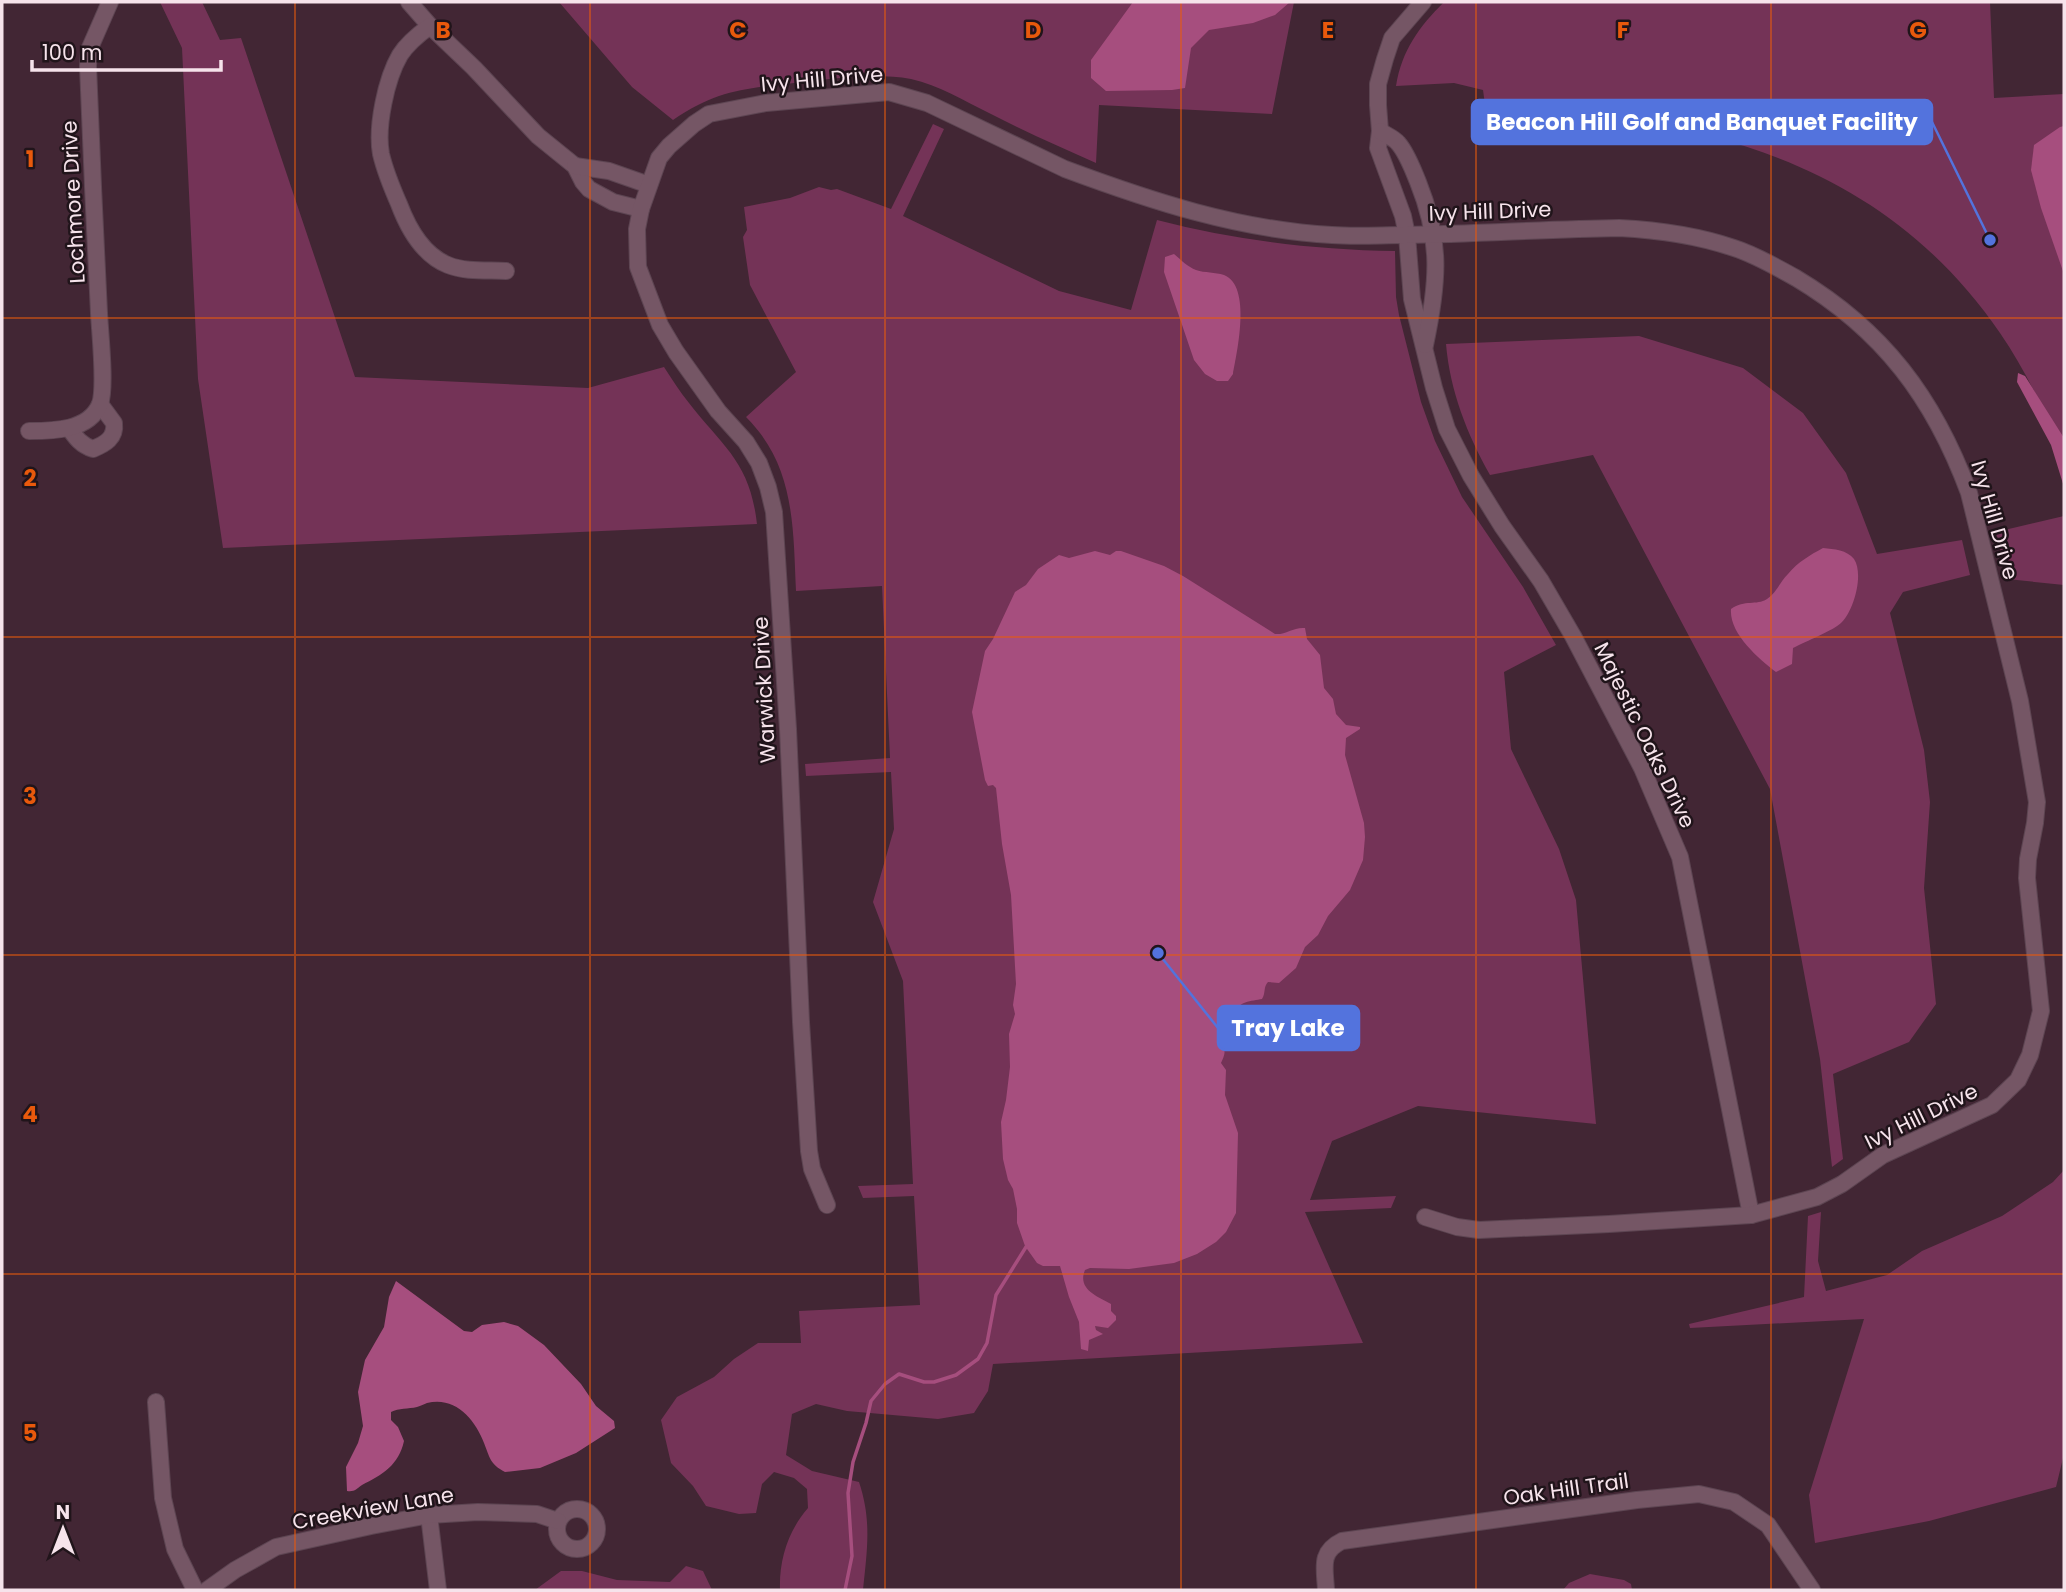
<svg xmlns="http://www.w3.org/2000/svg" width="2066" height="1592" font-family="Poppins,sans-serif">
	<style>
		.green { fill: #743357 }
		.water { fill: #a64e7e }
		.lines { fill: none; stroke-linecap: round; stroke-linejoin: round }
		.stream { stroke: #a64e7e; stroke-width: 3.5 }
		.street-casing { stroke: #5d4552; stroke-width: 18 }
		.street { stroke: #755665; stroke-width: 16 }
		.grid { fill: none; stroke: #e8590c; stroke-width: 2; stroke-opacity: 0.55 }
		.labels { text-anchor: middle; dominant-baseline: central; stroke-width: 5; stroke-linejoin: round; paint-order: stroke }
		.street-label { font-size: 21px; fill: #f6e3eb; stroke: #20141a }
		.grid-label { font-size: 23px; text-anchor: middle; font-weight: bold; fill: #e8590c; stroke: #20141a; stroke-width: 5; stroke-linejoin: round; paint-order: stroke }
		.leader { fill: none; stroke: #5373dd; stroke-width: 2.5 }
		.callout-dot { fill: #5373dd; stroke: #20141a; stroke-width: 2.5 }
		.callout { fill: #5373dd; stroke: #5373dd; stroke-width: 2.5 }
		.callout-label { font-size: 23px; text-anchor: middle; font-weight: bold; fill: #fff }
	</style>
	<rect width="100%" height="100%" fill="#422634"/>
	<g class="green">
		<path d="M160,2H202L220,40L241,38L355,377L588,388L664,367C672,379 680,392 689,403C724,448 750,462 757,524L223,548L198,379L182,48Z"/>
		<path d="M559,2H1294L1272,114L1099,105L1096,163C1060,147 1024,131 989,113C964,101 939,85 911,79C872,72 833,79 794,83C743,89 717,90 673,120L632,87Z"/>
		<path d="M1444,2H1990L1994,98L2064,94V455C2045,412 2026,371 2000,333C1913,206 1788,145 1640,122C1623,120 1604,120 1587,118C1553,116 1520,114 1486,112L1483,90L1454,83L1396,86C1402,50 1419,27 1444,2Z"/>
		<path d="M933,124L944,129L903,216L1059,291L1131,310L1157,220C1235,240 1313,250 1395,251L1396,297L1399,315L1421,402L1435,441L1462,497L1523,587L1556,645L1504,672L1511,749L1559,849L1576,900L1596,1124L1418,1106L1332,1141L1310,1200L1396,1196L1391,1208L1305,1212L1363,1343L993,1364L988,1391L974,1413L938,1419L847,1411L816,1404L792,1414L786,1455L812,1471L859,1482C872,1521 867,1550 863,1590H780C779,1560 788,1531 808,1508L807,1489L794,1478L774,1472L762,1484L756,1513L739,1514L706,1506L693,1486L671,1463L661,1420L677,1397L714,1377L734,1359L758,1343H801L799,1311L920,1305L914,1196L863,1198L858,1186L913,1184L903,981L873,902L894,829L891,772L806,776L805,764L890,758L882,586L796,591C793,526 795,466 746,417L796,372L750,285L743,237L747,230L744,207L790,198L819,187L831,190L837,189L891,209Z"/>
		<path d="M1639,336L1743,368L1803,413L1846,473L1877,554L1962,540L1970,575L1903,592L1890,613L1924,750L1930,802L1924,888L1936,1004L1909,1042L1833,1074L1843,1159L1832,1167L1820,1059L1770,789L1593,455L1490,475C1467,434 1450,391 1446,344Z"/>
		<polygon points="2064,516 2064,585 2007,579 1996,532"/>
		<polygon points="2064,1170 2064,1454 2056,1487 1929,1521 1815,1543 1809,1495 1864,1319 1690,1328 1689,1324 1804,1297 1808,1216 1821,1212 1818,1261 1826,1291 1887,1275 1922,1251 2002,1216 2053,1182"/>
		<polygon points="686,1566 703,1571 712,1590 535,1590 561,1571 582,1571 617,1580 670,1582"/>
		<polygon points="1590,1574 1624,1580 1631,1584 1632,1590 1563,1590 1569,1583"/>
	</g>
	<g class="water">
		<polygon points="1133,2 1290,2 1275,15 1253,23 1209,30 1191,48 1185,88 1172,90 1106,91 1091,78 1091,60"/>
		<polygon points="2064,126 2064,274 2041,208 2031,170 2034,145 2060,127"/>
		<path d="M1174,254C1181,260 1188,267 1196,270C1205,273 1215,272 1224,275C1252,286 1237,352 1233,374L1228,381H1217L1205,374L1194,360L1164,272L1165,257Z"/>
		<polygon points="2018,373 2025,376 2064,438 2064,487 2051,445 2017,382"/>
		<path d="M1823,548C1834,549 1847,550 1854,559C1864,574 1854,610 1842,622C1833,631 1806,641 1793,648L1792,664L1776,672C1758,658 1729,633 1731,609C1745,599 1756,606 1767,599C1776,593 1780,582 1788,574C1798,562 1810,555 1823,548Z"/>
		<path d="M1095,551L1110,555L1116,551H1121L1164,566L1183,576L1275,634C1286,635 1293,627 1305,628L1307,639L1320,655L1324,688L1333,699L1336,714L1346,725L1360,727V729L1346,738L1345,755L1364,823L1365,837L1363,860L1350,890L1328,916L1318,935L1305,947L1296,968L1279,983L1268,982C1263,987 1266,993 1262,999C1252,1001 1237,1001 1234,1015C1233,1021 1236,1027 1232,1032C1229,1035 1225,1037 1222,1039C1224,1051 1227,1050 1221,1063L1226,1070L1225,1095L1238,1133L1236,1213L1226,1232L1216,1242L1197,1254L1174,1263L1129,1269L1090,1268L1085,1270C1077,1289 1097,1296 1111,1304V1311L1116,1316V1320L1108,1328L1095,1326L1096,1330L1103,1334L1089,1340L1088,1351L1081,1349L1079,1322L1069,1297L1060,1266H1043L1037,1263L1025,1246L1017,1223V1209L1013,1189L1008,1180L1003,1159L1001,1122L1006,1100L1010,1067L1009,1034L1015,1014L1013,1005L1016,984L1011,895L1002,844L996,788L993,785L988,786L985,780L972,712L985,651L993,639L1015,592L1026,585L1038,569L1059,555L1069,558Z"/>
		<path d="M396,1281L464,1331L472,1332L482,1325L504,1322L518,1326L544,1345L581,1384L596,1406L614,1421L615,1428L576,1453L540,1468L505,1472C490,1464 490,1458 484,1443C475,1419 455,1396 427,1403C424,1404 421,1406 417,1407C408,1409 399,1408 391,1412V1420L398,1427L404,1441C399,1465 382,1475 362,1485C356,1489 355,1492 347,1491L346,1467L358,1443L363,1426L358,1392L365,1360L384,1327L389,1297Z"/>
	</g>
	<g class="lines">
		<polyline class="stream" points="845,1590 852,1556 848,1493 853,1462 866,1423 871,1401 885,1384 899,1374 924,1382 934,1382 956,1375 978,1359 987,1343 996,1295 1026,1247"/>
		<g class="street-casing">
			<g id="street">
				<polyline points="409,2 430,26 474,68 538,136 575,166 583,182 589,189 613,202 641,209"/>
				<polyline points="1423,2 1392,38 1385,59 1378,84 1378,105 1380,131 1378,148 1403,216 1407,235 1412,299 1434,388 1447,429 1471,476 1502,526 1541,581 1573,636 1642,768 1680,857 1751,1215"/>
				<path d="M430,26C419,34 407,44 400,55C386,79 376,127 381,154C385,171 392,188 399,204C408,228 423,255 448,265C465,272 487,270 506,271"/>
				<path d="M1380,131C1386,135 1394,138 1398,143C1407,153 1413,170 1418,182C1442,241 1438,284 1425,345"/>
				<polyline points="575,166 609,171 649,185"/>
				<path d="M69,428C76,438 81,445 93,449C105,444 116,438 114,423L100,404"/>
				<path d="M29,431C53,431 89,431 100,404C106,387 100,333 99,313C95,231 91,148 88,66L89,50L110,2"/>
				<path d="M827,1205L812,1169L809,1151L801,1022L788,729L774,512L768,487L759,463L746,442L718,411L676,352L660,325L638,267L637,229L641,209L659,158L669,146L694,124L709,114L766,103L889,92L927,103L1065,169C1151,201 1239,230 1332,235C1357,237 1381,235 1406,235C1477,234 1548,229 1619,228C1658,230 1696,235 1734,248C1756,255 1776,267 1796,278C1883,330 1934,398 1969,493L2020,701L2037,802L2035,823L2028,859L2027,878L2041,1011L2030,1055L2018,1080L1992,1105L1883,1155L1842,1184L1817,1197L1751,1215L1609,1224L1479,1230L1457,1227L1425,1217"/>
				<polyline points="156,1402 163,1498 175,1549 195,1590"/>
				<circle cx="577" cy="1529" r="20"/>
				<polyline points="429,1515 438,1590"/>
				<polyline points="207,1590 235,1570 276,1547 371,1526 429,1515 478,1512 537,1514 558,1521"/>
				<path d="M1326,1590C1325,1568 1319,1552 1342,1541L1637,1500L1699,1494L1734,1502L1768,1525L1812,1590"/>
			</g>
		</g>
		<use href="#street" class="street"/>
	</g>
	<path class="grid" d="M295,2V1590M590,2V1590M885,2V1590M1181,2V1590M1476,2V1590M1771,2V1590M2,318H2064M2,637H2064M2,955H2064M2,1274H2064"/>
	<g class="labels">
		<g class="street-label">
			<text transform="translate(822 79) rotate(-5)">Ivy Hill Drive</text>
			<text transform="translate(73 202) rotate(-93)">Lochmore Drive</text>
			<text transform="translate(1490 211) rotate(-2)">Ivy Hill Drive</text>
			<text transform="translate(1995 520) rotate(74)">Ivy Hill Drive</text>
			<text transform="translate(764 690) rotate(-93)">Warwick Drive</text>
			<text transform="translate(1645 735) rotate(64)">Majestic Oaks Drive</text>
			<text transform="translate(1921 1116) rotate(-26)">Ivy Hill Drive</text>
			<text transform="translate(1566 1489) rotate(-8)">Oak Hill Trail</text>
			<text transform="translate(373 1508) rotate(-10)">Creekview Lane</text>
		</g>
	</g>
	<g class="grid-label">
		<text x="443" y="38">B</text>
		<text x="738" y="38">C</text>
		<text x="1033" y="38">D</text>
		<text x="1328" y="38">E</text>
		<text x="1623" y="38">F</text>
		<text x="1918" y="38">G</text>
		<text x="30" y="167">1</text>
		<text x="30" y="486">2</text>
		<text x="30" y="804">3</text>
		<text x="30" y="1122">4</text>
		<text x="30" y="1441">5</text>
	</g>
	<path class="leader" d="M1990 240L1932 122M1158 953L1218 1028"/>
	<g class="callout-dot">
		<circle cx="1990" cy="240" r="7"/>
		<circle cx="1158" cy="953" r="7"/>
	</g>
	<g class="callout">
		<rect x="1472" y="100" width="460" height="44" rx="7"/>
		<rect x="1218" y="1006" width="141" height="44" rx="7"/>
	</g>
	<g class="callout-label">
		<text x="1702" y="130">Beacon Hill Golf and Banquet Facility</text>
		<text x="1288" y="1036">Tray Lake</text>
	</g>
	<rect width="2066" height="1592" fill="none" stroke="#f6e3eb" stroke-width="7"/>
	<g transform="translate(63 1529)" stroke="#20141a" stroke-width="5" paint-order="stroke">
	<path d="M0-5L12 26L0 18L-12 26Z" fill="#f6e3eb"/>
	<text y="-10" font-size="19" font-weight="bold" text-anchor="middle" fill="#f6e3eb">N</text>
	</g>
	<path d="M32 60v10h189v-10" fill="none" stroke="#f6e3eb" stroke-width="3.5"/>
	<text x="42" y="60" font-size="21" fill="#f6e3eb" stroke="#20141a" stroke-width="5" paint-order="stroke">100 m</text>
</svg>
